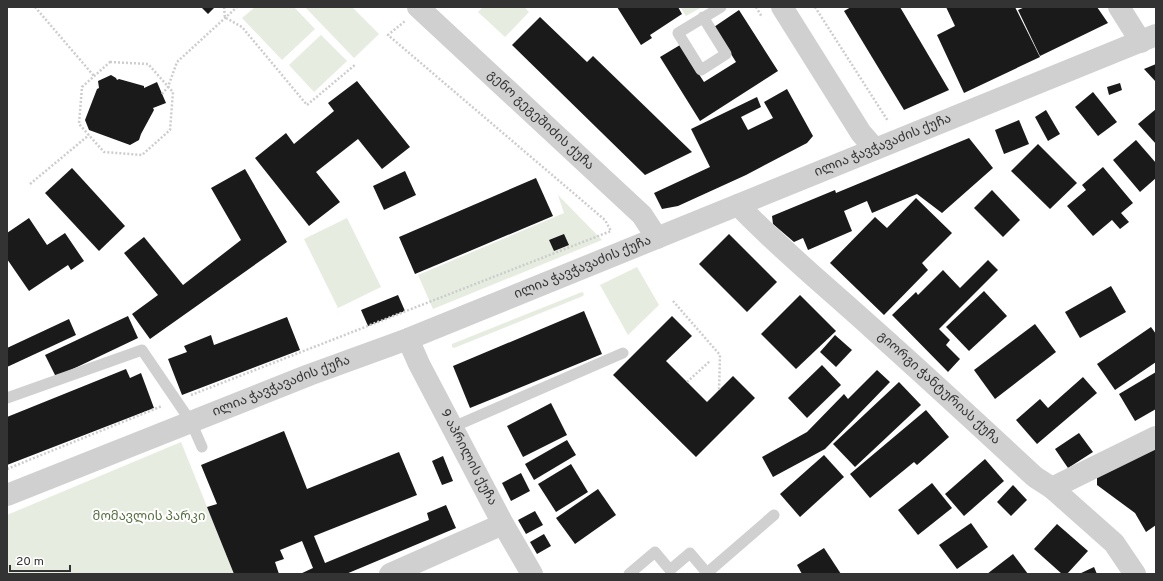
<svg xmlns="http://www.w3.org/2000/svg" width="1163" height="581" font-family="Overpass,'Noto Sans Georgian',sans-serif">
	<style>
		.green { fill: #e6ecdf }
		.building { fill: #1a1a1a }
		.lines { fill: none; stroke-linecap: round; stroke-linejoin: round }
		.path { stroke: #cdcdcd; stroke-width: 2.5; stroke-dasharray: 2 2; stroke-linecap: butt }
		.service { stroke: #d0d0d0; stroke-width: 11 }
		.minor { stroke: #d0d0d0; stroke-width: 22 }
		.tertiary { stroke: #d0d0d0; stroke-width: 22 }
		.labels { text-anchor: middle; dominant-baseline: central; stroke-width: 4; stroke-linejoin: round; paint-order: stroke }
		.street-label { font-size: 13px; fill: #333; stroke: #fff }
		.park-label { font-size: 13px; fill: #56703f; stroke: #fff }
	</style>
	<rect width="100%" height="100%" fill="#fff"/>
	<g class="green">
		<polygon points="255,7 294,7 315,29 282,60 242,18"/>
		<polygon points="305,7 352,7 379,34 354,58"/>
		<polygon points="483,7 524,7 529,12 505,37 478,12"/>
		<polygon points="680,7 702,7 686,16"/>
		<polygon points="321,35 347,61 314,92 289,65"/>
		<polygon points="558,195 602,240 433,309 418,275 564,213"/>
		<polygon points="347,218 381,287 338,308 304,239"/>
		<polygon points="637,267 659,305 628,335 600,285"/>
		<polygon points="582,292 584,294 583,296 454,348 452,347 452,344"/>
		<polygon points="181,442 234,574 7,574 7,515"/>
	</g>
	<g class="building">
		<polygon points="201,7 213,7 214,8 208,14"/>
		<polygon points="617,7 678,7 682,14 650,35 652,38 641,45"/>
		<polygon points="851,7 900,7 949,90 904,110 844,11"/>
		<polygon points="946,7 1015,7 1040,57 964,93 937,35 955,26"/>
		<polygon points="1025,7 1097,7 1108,23 1040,56 1018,10"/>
		<polygon points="739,10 778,71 700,121 660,57 680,45 704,82 736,62 714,27"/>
		<polygon points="540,17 587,62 593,56 692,152 645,175 512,45"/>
		<polygon points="1156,64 1156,82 1144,69"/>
		<polygon points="111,75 116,78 117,80 119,79 144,86 144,88 157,82 166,103 153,108 154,110 141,134 139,140 130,145 89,130 85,120 97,89 99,88 98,81"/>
		<polygon points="357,81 410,147 382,169 358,139 316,172 340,202 309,226 255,158 286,133 294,144 334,111 328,103"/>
		<polygon points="1120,83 1122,90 1109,95 1107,87"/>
		<polygon points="787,89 813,136 807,143 746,175 678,206 662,209 654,193 710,167 691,129 757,97 761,107 741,117 748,130 773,118 764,102"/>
		<polygon points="1093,92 1117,122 1098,136 1075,107"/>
		<polygon points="1156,109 1156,144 1138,124"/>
		<polygon points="1046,110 1060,134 1048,141 1035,117"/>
		<polygon points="1019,120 1029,144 1004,154 995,130"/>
		<polygon points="969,138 993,168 942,213 917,194 872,213 867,201 844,211 852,231 808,250 803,238 794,242 773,224 772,216 835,190 836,193"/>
		<polygon points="1136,140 1156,163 1156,178 1140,192 1113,160"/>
		<polygon points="1038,144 1077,183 1050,209 1011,171"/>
		<polygon points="1103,167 1133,203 1121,213 1129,222 1120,229 1112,220 1093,236 1067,206 1086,190 1082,185"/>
		<polygon points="72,168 125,226 99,251 45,193"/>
		<polygon points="245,169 287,242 150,339 132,314 158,295 124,253 144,237 183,285 241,240 211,188"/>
		<polygon points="405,171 416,195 384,210 373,186"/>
		<polygon points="536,178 553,216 415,274 399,237"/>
		<polygon points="992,190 1020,220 1003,237 974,208"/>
		<polygon points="916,198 952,233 922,263 928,270 884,315 830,263 875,217 887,228"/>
		<polygon points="29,218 47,245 65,233 84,261 71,270 68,265 29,291 7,259 7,233"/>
		<polygon points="564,234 569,245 554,251 549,240"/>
		<polygon points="729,234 777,282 747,312 699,264"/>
		<polygon points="988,260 998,270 939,329 950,340 946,345 960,359 948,372 892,315 916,292 918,295 943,270 960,288"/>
		<polygon points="1111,286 1126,312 1080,338 1065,312"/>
		<polygon points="984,291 1007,316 969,351 946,327"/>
		<polygon points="398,295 405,311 368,326 361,310"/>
		<polygon points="800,295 836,331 796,369 761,334"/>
		<polygon points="584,311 602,354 470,408 453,366"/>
		<polygon points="128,316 138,338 56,377 45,355"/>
		<polygon points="672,316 692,336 666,361 707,402 733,376 755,398 696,457 613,375"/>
		<polygon points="287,317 300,350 182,395 168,359 187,352 184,346 211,335 214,345"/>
		<polygon points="69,319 76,335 7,367 7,348"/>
		<polygon points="1035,324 1056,352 995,399 974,370"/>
		<polygon points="1151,327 1156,334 1156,362 1115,390 1097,364"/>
		<polygon points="835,335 852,350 836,367 820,352"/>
		<polygon points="822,365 841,385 807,418 788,398"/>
		<polygon points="126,369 130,378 141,373 154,408 7,465 7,417"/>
		<polygon points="877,370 890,382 825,449 773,477 762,457 807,432 844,394 848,399"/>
		<polygon points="1156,372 1156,409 1135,421 1119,394"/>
		<polygon points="1083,377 1097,393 1037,444 1016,420 1040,399 1048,408"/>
		<polygon points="899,382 921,405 855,467 833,444"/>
		<polygon points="551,403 567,435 523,457 507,426"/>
		<polygon points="926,410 949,437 917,465 914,462 870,498 850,474"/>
		<polygon points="284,431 307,489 399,452 417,495 314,536 325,563 429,520 427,513 446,505 456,528 346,574 300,574 313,568 302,541 280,550 284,559 275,562 279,574 234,574 207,507 217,504 201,465"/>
		<polygon points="1079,433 1093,452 1068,468 1055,449"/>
		<polygon points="567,440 576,455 534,480 525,464"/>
		<polygon points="1156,447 1156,525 1146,532 1135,513 1097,485 1097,473"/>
		<polygon points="824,455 844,477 800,517 780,494"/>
		<polygon points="443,456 453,481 442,485 432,461"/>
		<polygon points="985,459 1004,481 964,516 945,494"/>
		<polygon points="571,464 588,492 556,512 538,484"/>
		<polygon points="521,473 530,491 511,501 502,483"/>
		<polygon points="932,483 952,508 918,535 898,510"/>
		<polygon points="1013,485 1027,500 1011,516 997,502"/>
		<polygon points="598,489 616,515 575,544 556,518"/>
		<polygon points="535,511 543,525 526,534 518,520"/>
		<polygon points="971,523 988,547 957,569 939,545"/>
		<polygon points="1057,524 1088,551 1067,574 1062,574 1034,549"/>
		<polygon points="544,534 551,546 537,554 530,542"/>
		<polygon points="824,548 841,574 802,574 797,565"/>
		<polygon points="1013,554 1028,574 987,574"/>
		<polygon points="1094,567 1097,574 1079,574"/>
	</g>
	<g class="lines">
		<g class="path">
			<polyline points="35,7 94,76"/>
			<polyline points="224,7 225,18"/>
			<polyline points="756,7 762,17"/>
			<polyline points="815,7 888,121"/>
			<polyline points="226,18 242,27 307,105 356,64"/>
			<polygon points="110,62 148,64 173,92 170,130 142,155 104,152 79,124 82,87"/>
			<polyline points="162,94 168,87 177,62 237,7"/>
			<polyline points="30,184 89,135"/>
			<polyline points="673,301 720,355 719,391"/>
			<polyline points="687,382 710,361"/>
			<polyline points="191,395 611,231 605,220 388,35 405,21"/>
			<polyline points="7,469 162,406"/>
		</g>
		<g class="service">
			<polyline points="703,17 726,54 701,70 678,33 721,7"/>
			<polyline points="7,398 142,350 191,422 202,447"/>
			<polyline points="453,427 623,353"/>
			<polyline points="629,574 655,552 670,570 690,553 707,573 774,515"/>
		</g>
		<g class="minor">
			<path id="s1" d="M418,7L642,215L657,238"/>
			<polyline points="1119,7 1141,42"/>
			<path id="s2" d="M738,205C780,249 827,287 872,328C927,377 981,427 1035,477L1052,488L1114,543L1135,574"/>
			<path id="s3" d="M408,339L419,364L503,524L532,574"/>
			<polyline points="1052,488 1156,437"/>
			<polyline points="390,574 503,524"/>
		</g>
		<g class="tertiary">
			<polyline points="782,7 861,133 875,149"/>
			<path id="s4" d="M7,495L309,375L408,339L1156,35"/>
		</g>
	</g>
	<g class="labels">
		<g class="street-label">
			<text stroke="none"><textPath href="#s1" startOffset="167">გენო გეგეშიძის ქუჩა</textPath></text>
			<text stroke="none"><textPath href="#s4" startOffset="943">ილია ჭავჭავაძის ქუჩა</textPath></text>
			<text stroke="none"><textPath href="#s4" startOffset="619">ილია ჭავჭავაძის ქუჩა</textPath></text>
			<text stroke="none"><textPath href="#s4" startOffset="295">ილია ჭავჭავაძის ქუჩა</textPath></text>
			<text stroke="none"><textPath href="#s2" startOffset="272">გიორგი ჭანტურიას ქუჩა</textPath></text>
			<text stroke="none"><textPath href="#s3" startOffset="133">9 აპრილის ქუჩა</textPath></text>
		</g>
		<g class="park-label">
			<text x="149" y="517">მომავლის პარკი</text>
		</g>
	</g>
	<rect width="1163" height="581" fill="none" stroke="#333333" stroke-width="16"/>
	<path d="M10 565v6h60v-6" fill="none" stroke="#333333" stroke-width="2"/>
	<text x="16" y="565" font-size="12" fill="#333333" stroke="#ffffff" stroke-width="3" paint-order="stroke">20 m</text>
</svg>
